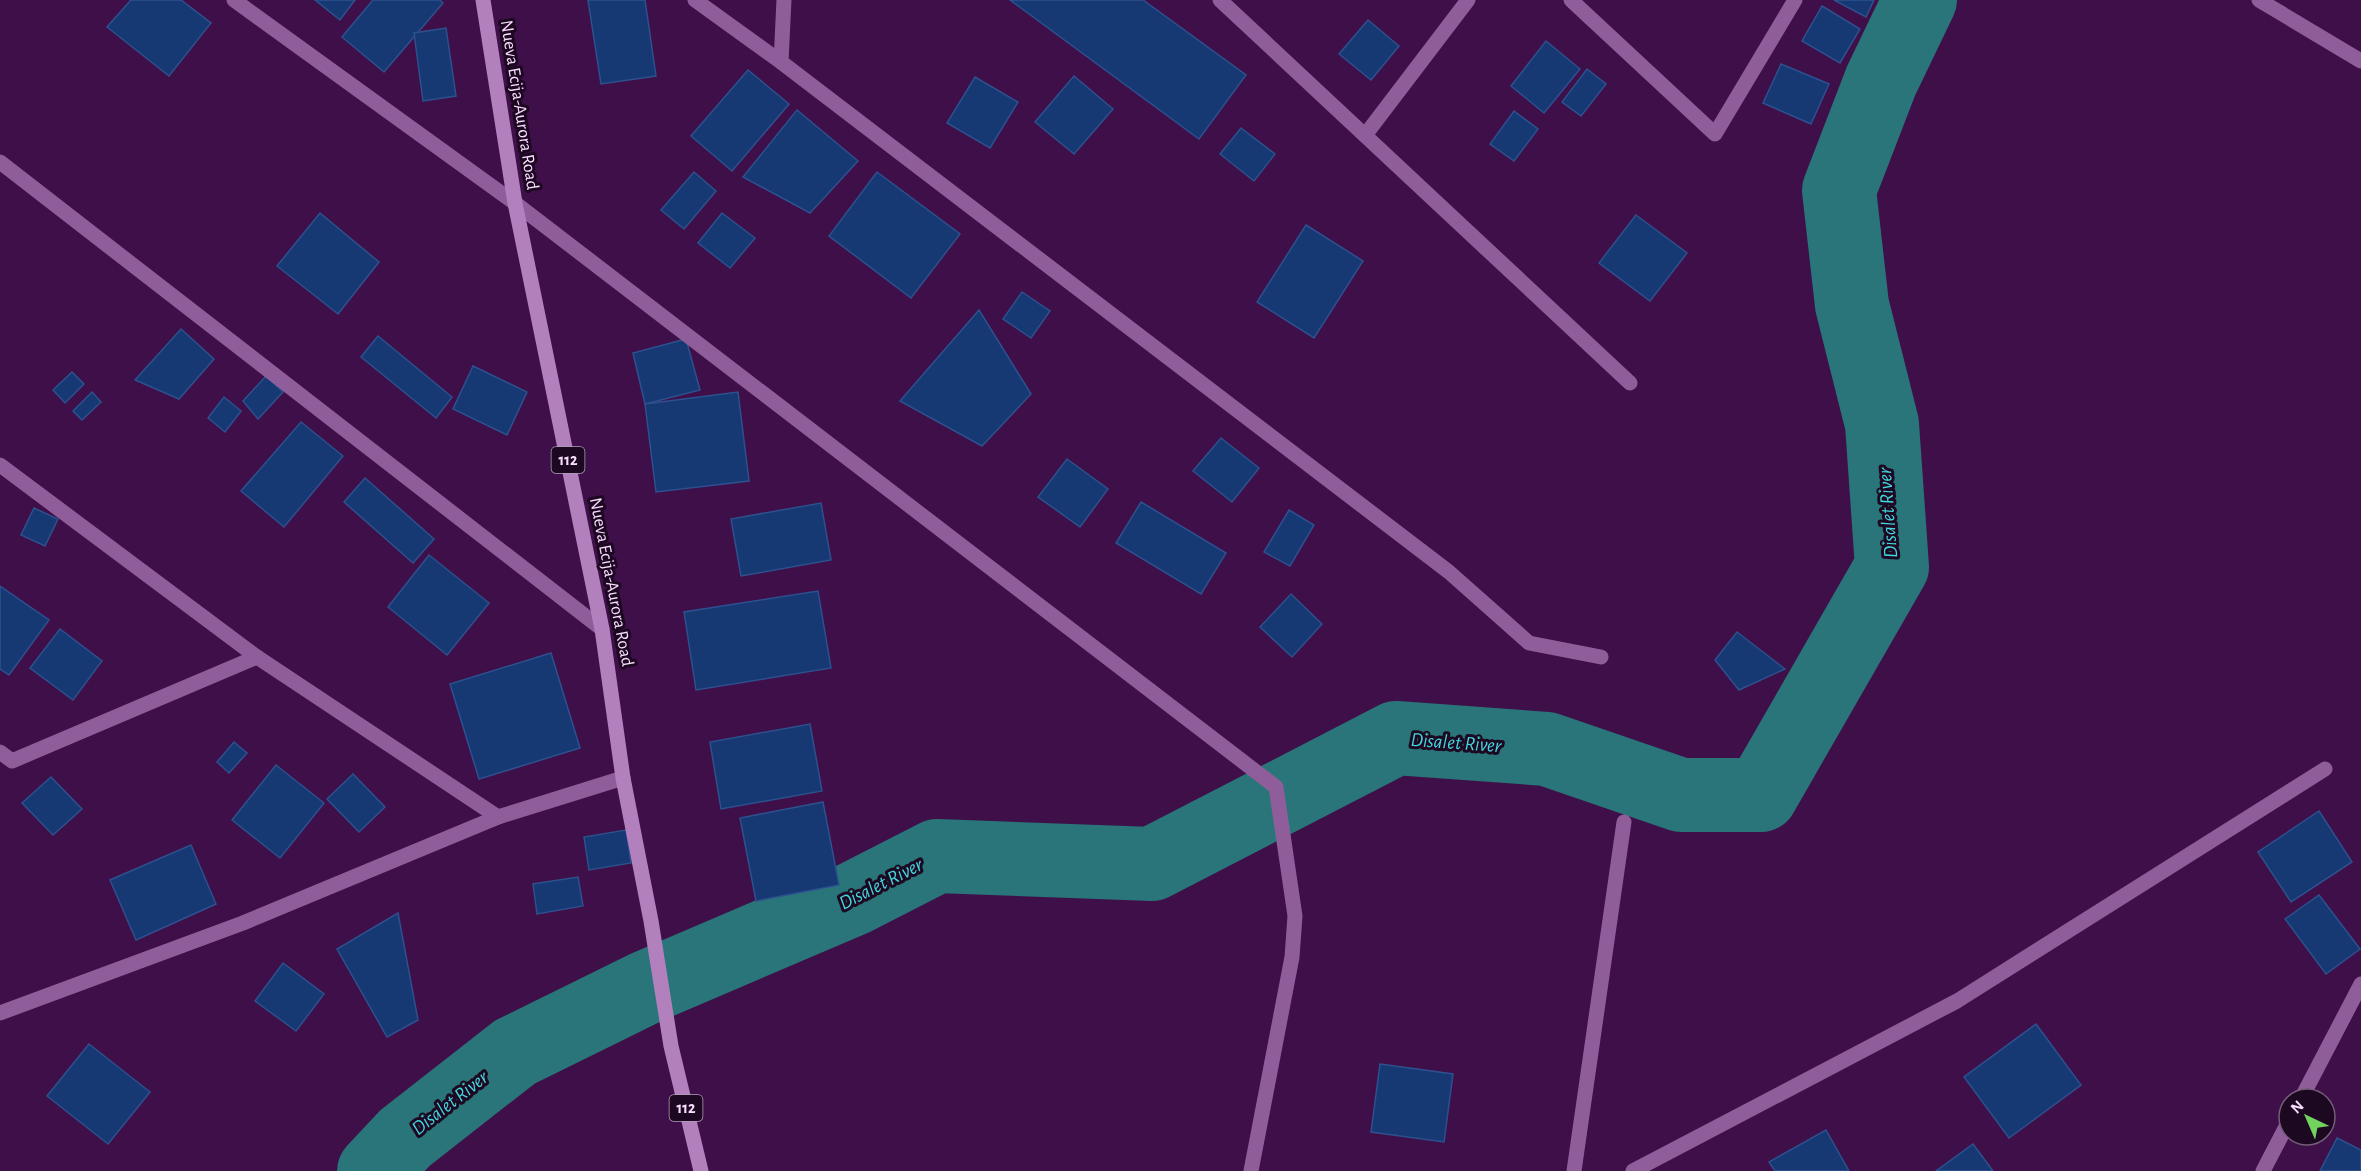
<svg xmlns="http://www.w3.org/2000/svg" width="2361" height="1171" font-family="'Alegreya Sans',sans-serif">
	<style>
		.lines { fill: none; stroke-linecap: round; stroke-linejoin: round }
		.river { stroke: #297579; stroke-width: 74 }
		.building { fill: #163873; stroke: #2d518e; stroke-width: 1.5 }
		.minor { stroke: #905d9b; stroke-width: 15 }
		.major { stroke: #b281bd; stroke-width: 15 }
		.labels { text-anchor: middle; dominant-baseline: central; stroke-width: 6; stroke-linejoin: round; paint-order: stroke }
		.shield { fill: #1c0820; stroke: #b79dbc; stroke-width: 1.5 }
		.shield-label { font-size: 16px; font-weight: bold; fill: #f9ddff }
		.street-label { font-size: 18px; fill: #f9ddff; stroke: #1c0820 }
		.water-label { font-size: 20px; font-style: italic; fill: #43d7df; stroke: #1c0820 }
	</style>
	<rect width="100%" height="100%" fill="#3f0f49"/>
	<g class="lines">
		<polyline class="river" points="374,1171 405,1138 515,1052 647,987 853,899 937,856 1152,864 1396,738 1547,749 1681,795 1761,795 1892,567 1882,424 1852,305 1839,190 1881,81 1920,0"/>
	</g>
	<g class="building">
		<polygon points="131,0 181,0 211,23 169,76 107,27"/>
		<polygon points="315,0 355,0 340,20"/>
		<polygon points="373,0 440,0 443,3 384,72 342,37"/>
		<polygon points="588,0 645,0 656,76 601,84"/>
		<polygon points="1010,0 1143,0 1246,75 1199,139"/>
		<polygon points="1834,0 1874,0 1866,17"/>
		<polygon points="1822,6 1860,29 1840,63 1802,41"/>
		<polygon points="1368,20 1399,46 1371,80 1339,54"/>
		<polygon points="446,28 456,96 423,101 414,33"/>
		<polygon points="1546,41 1580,69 1544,113 1511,86"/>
		<polygon points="1781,64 1829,84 1811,124 1763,103"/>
		<polygon points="1587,69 1606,84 1581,116 1562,102"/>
		<polygon points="748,70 789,104 732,171 691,136"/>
		<polygon points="1074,76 1113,109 1074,154 1035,122"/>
		<polygon points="975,77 1018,102 990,148 947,123"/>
		<polygon points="797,110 858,161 810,213 743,177"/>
		<polygon points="1514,111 1538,129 1514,161 1490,144"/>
		<polygon points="1241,128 1275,154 1254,181 1220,154"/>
		<polygon points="694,172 716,191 684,229 661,210"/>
		<polygon points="877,172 960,234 911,298 829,236"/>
		<polygon points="320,213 379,262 338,314 277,266"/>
		<polygon points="722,213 755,238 730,268 698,243"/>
		<polygon points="1636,215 1687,253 1650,301 1599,263"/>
		<polygon points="1306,225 1363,261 1314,338 1257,302"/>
		<polygon points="1022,292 1050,311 1031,338 1003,319"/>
		<polygon points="979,310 1031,394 982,446 900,401"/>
		<polygon points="181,329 214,359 179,399 135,380"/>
		<polygon points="378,336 452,397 436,418 361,357"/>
		<polygon points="686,339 700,390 645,404 633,353"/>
		<polygon points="473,366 527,392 507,435 453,409"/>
		<polygon points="72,372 84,384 65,403 53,390"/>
		<polygon points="266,376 283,392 258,419 243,401"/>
		<polygon points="92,392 101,402 82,420 73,411"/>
		<polygon points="738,392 749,481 656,492 645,404"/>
		<polygon points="224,397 241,411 225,432 208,418"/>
		<polygon points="301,422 343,456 284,527 241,491"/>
		<polygon points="1221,438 1259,468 1232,502 1193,471"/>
		<polygon points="1067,459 1108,489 1080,527 1038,497"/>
		<polygon points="365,478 434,539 413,563 344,502"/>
		<polygon points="1141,502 1226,553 1201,594 1116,543"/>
		<polygon points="821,503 831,560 741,576 731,519"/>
		<polygon points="34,508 58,519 45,546 21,535"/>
		<polygon points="1289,510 1314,525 1290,566 1264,552"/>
		<polygon points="429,555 489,603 447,655 388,607"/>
		<polygon points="0,586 49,620 9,675 0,669"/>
		<polygon points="818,591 831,668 696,690 684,612"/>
		<polygon points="1291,594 1322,624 1292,657 1260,627"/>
		<polygon points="60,629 102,661 73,700 30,668"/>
		<polygon points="1737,632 1785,669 1739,690 1715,660"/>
		<polygon points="551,653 580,748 479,779 450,684"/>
		<polygon points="810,724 822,791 721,809 710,742"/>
		<polygon points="234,742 247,753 229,773 217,762"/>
		<polygon points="276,765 324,803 280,858 232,820"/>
		<polygon points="353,774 385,807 359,832 327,799"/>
		<polygon points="51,777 82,809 53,835 22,803"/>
		<polygon points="823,802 839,885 756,901 740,818"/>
		<polygon points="2319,811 2352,862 2291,902 2258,852"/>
		<polygon points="626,830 631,863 589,870 584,837"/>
		<polygon points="191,845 216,904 136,940 110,880"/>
		<polygon points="578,877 583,906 537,914 533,884"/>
		<polygon points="2319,895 2360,949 2326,974 2285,919"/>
		<polygon points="398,913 418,1020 387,1037 337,949"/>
		<polygon points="283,963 324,994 296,1031 255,1001"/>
		<polygon points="2036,1024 2081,1085 2009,1138 1964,1077"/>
		<polygon points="89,1044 150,1092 108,1144 47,1096"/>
		<polygon points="1380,1064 1453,1074 1444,1142 1371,1132"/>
		<polygon points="1826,1130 1849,1171 1775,1171 1769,1162"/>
		<polygon points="2337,1138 2361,1150 2361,1171 2320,1171"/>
		<polygon points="1973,1144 1993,1171 1936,1171"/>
	</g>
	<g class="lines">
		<g class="minor">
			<polyline points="234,0 515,203 1276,787 1295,916 1292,957 1251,1171"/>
			<polyline points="695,0 781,62 1449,572 1529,643 1601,657"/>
			<polyline points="1220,0 1630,383"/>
			<polyline points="1571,0 1715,134 1795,0"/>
			<polyline points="2259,0 2361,61"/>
			<polyline points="781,62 784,0"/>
			<polyline points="1366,134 1468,0"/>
			<polyline points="0,162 602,629"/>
			<polyline points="0,465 257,657 498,817"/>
			<polyline points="0,752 12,761 257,657"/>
			<polyline points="0,1013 243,923 498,817 623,778"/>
			<polyline points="2301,1099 2361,984"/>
			<polyline points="1574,1171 1624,822"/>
			<polyline points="1633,1171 1957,1001 2325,769"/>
			<polyline points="2263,1171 2289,1121"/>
		</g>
		<polyline class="major" points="483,0 515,203 602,629 623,778 651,921 671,1046 701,1171"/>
	</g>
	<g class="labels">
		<g class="shield">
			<rect x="551.5" y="447" width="33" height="26" rx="4.5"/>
			<rect x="669.5" y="1095" width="33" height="26" rx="4.5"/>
		</g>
		<g class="shield-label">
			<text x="568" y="460">112</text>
			<text x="686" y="1108">112</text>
		</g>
		<g class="street-label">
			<text transform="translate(519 105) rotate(81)">Nueva Ecija-Aurora Road</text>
			<text transform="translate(611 582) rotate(79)">Nueva Ecija-Aurora Road</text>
		</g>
		<g class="water-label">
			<text transform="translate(1888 513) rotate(-94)">Disalet River</text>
			<text transform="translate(1456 743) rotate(4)">Disalet River</text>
			<text transform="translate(881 884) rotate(-27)">Disalet River</text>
			<text transform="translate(450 1103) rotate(-38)">Disalet River</text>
		</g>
	</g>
	<g transform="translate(2307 1117) rotate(316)"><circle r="28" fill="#1c0820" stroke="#745d79" stroke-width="1.5"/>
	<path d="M0-4.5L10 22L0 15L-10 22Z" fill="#72d25e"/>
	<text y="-9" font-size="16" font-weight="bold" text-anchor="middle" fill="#f9ddff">N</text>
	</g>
</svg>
